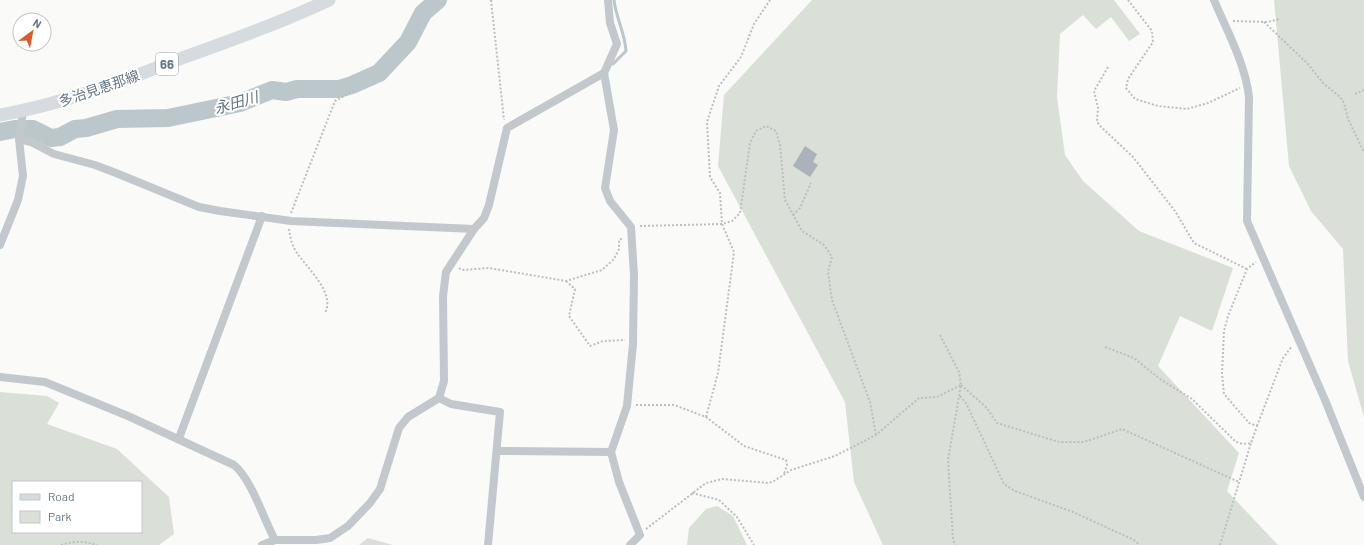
<svg xmlns="http://www.w3.org/2000/svg" width="1364" height="545" font-family="Barlow,'Noto Sans JP',sans-serif">
	<style>
		.green { fill: #dadfd7; fill-rule: evenodd }
		.lines { fill: none; stroke-linecap: round; stroke-linejoin: round }
		.stream { stroke: #bbc7cb; stroke-width: 3 }
		.river { stroke: #bbc7cb; stroke-width: 18 }
		.building { fill: #aab3b9 }
		.path { stroke: #bbbfc2; stroke-width: 2; stroke-dasharray: 2 2; stroke-linecap: butt }
		.minor { stroke: #c3c8cc; stroke-width: 8 }
		.primary { stroke: #d6dbdf; stroke-width: 13 }
		.labels { text-anchor: middle; dominant-baseline: central; stroke-width: 4; stroke-linejoin: round; paint-order: stroke }
		.shield { fill: #fff; stroke: #939fa8; stroke-width: 1 }
		.shield-label { font-size: 13px; font-weight: bold; fill: #657683 }
		.street-label { font-size: 14px; fill: #657683; stroke: #fff }
		.water-label { font-size: 15px; font-style: italic; fill: #60757c; stroke: #fff }
	</style>
	<rect width="100%" height="100%" fill="#fafaf8"/>
	<g class="green">
		<polygon points="812,0 1114,0 1140,34 1129,41 1111,17 1096,29 1083,15 1060,34 1057,97 1065,155 1083,181 1139,231 1233,268 1212,331 1180,316 1158,366 1239,453 1227,491 1278,545 883,545 854,482 845,402 718,166 724,95"/>
		<polygon points="1274,0 1364,0 1364,417 1348,361 1343,249 1311,211 1289,166"/>
		<path d="M0,392L47,396L59,403L47,424L117,449L169,497L174,534L159,545H0ZM13,482H141V532H13Z"/>
		<polygon points="717,506 733,516 747,545 687,545 689,528 706,509"/>
		<polygon points="368,538 393,545 359,545"/>
	</g>
	<g class="lines">
		<path class="stream" d="M613,64L626,51C625,33 616,18 614,0"/>
		<polyline class="river" points="0,132 15,129 33,129 51,138 60,137 75,129 86,128 117,119 168,118 240,103 272,90 286,92 297,89 339,89 352,85 379,73 408,42 423,13 438,0"/>
	</g>
	<polygon class="building" points="805,146 817,154 813,162 818,165 810,177 793,166"/>
	<g class="lines">
		<g class="path">
			<polyline points="491,0 504,120"/>
			<polyline points="1128,0 1152,31 1153,42 1128,79 1126,88 1135,99 1158,106 1187,109 1208,103 1240,88"/>
			<polyline points="1233,21 1267,22 1280,19"/>
			<polyline points="1264,22 1307,63 1323,83 1340,97 1344,103 1348,119 1364,152"/>
			<polyline points="1108,67 1094,91 1098,108 1097,121 1099,125 1133,157 1175,211 1194,243 1247,269"/>
			<polyline points="1355,94 1364,90"/>
			<polyline points="291,213 335,101 355,90"/>
			<polyline points="793,215 800,208 811,183"/>
			<polyline points="640,226 722,224 732,221 740,213 750,143 756,131 766,126 776,131 780,145 785,200 802,231 824,245 832,257 828,272 832,300 870,402 876,435"/>
			<path d="M289,229C290,237 292,246 297,253C306,267 336,293 325,313"/>
			<polyline points="459,268 462,270 489,268 566,281 602,270 614,259 619,249 619,240 623,238"/>
			<polyline points="566,281 575,289 569,316 590,346 603,341 625,340"/>
			<polyline points="940,335 959,372 961,385 948,460 953,539 955,545"/>
			<polyline points="1105,347 1134,358 1160,379 1192,399 1236,442 1243,444 1251,443 1257,426 1249,423 1224,394 1222,374 1224,331 1228,316 1247,269 1256,262"/>
			<polyline points="961,385 986,407 997,423 1059,442 1084,442 1122,429 1239,482"/>
			<polyline points="960,396 966,403 1004,484 1015,491 1073,512 1134,540 1140,545"/>
			<polyline points="636,405 674,405 706,417 744,446 786,460 787,465 784,474"/>
			<polyline points="706,417 718,373 734,252 722,224 720,193 710,177 707,122 719,86 741,57 754,24 770,0"/>
			<polyline points="1257,426 1283,358 1292,346"/>
			<polyline points="692,493 719,500 737,517 754,545"/>
			<polyline points="646,529 706,483 722,479 769,483 774,481 791,470 835,456 876,435 919,398 937,397 961,385"/>
			<path d="M61,545C73,541 85,541 97,545"/>
			<polyline points="1220,545 1251,443"/>
		</g>
		<g class="minor">
			<path d="M1214,0C1227,31 1245,63 1249,97L1247,221L1325,400L1364,497"/>
			<polyline points="604,73 614,130 605,188 610,201 631,227 634,275 633,344 627,406 611,452 619,482 640,535 630,545"/>
			<polyline points="19,139 31,142 54,154 95,165 116,173 199,207 220,211 291,221 474,229"/>
			<polyline points="0,245 18,200 23,176 19,139 23,111"/>
			<path d="M0,377L45,382L128,416L234,465C252,480 263,518 275,540"/>
			<polyline points="439,398 451,404 500,412 488,545"/>
			<polyline points="179,438 262,216"/>
			<polyline points="497,451 611,452"/>
			<polyline points="262,545 275,540 316,540 330,538 348,526 370,503 380,489 399,428 408,417 439,398 444,381 443,296 446,272 474,229 484,218 489,205 507,128 604,73 617,44 610,23 608,0"/>
		</g>
		<path class="primary" d="M0,115C63,104 123,81 182,58C232,40 282,22 329,0"/>
	</g>
	<g class="labels">
		<rect class="shield" x="156" y="53" width="22" height="22" rx="3"/>
		<g class="shield-label">
			<text x="167" y="64">66</text>
		</g>
		<g class="street-label">
			<text transform="translate(99 88) rotate(-19)">多治見恵那線</text>
		</g>
		<g class="water-label">
			<text transform="translate(236 102) rotate(-16)">永田川</text>
		</g>
	</g>
	<rect x="12" y="481" width="130" height="52" fill="#ffffff" stroke="#c1c8cd"/>
	<rect x="20" y="494" width="20" height="6" fill="#d6dbdf" stroke="#c1c8cd"/>
	<text x="48" y="501" font-size="12" fill="#657683">Road</text>
	<rect x="20" y="511" width="20" height="12" fill="#dadfd7" stroke="#c1c8cd"/>
	<text x="48" y="521" font-size="12" fill="#657683">Park</text>
	<g transform="translate(32 32) rotate(32)"><circle r="19" fill="#ffffff" stroke="#c1c8cd"/>
	<path d="M0-3L7 15L0 10L-7 15Z" fill="#e4572e"/>
	<text y="-6" font-size="11" font-weight="bold" text-anchor="middle" fill="#657683">N</text>
	</g>
</svg>
